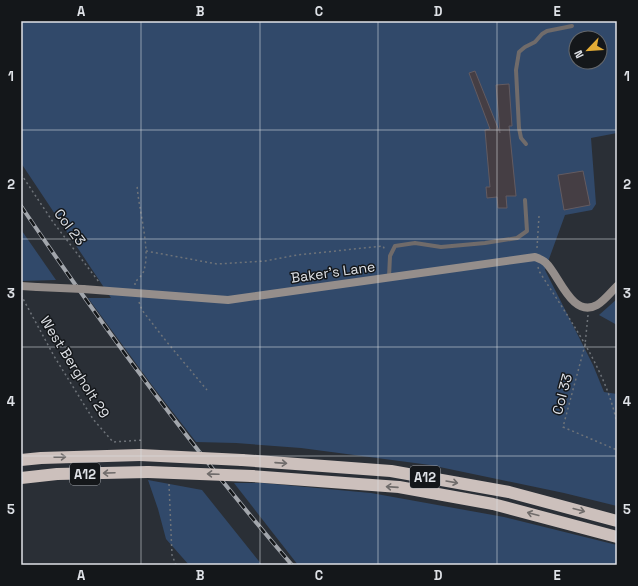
<svg xmlns="http://www.w3.org/2000/svg" width="638" height="586" font-family="'Space Grotesk',sans-serif">
	<style>
		.green { fill: #31496a; fill-rule: evenodd }
		.building { fill: #453e44; stroke: #635b61 }
		.lines { fill: none; stroke-linecap: round; stroke-linejoin: round }
		.path { stroke: #6e7379; stroke-width: 1.5; stroke-dasharray: 2 3; stroke-linecap: butt }
		.lane { stroke: #706b6a; stroke-width: 4 }
		.secondary { stroke: #958e8b; stroke-width: 8 }
		.highway { stroke: #ccc0bc; stroke-width: 12 }
		.rail-casing { stroke: #a2a6ac; stroke-width: 4 }
		.rail { stroke: #14171a; stroke-width: 2.5; stroke-dasharray: 8; stroke-linecap: butt }
		.secondary-bridge { stroke: #958e8b; stroke-width: 8 }
		.highway-bridge { stroke: #ccc0bc; stroke-width: 12 }
		.oneway { stroke: #706c6b }
		.grid { fill: none; stroke: #dfe2e7; stroke-width: 1; stroke-opacity: 0.55 }
		.labels { text-anchor: middle; dominant-baseline: central; stroke-width: 3; stroke-linejoin: round; paint-order: stroke }
		.shield { fill: #14171a; stroke: #a2a5aa; stroke-width: 1 }
		.shield-label { font-size: 13px; font-weight: bold; fill: #dfe2e7 }
		.street-label { font-size: 14px; fill: #dfe2e7; stroke: #14171a }
		.neatline { fill: none; stroke: #dfe2e7; stroke-width: 1.5 }
		.grid-label { font-size: 13px; text-anchor: middle; font-weight: bold; fill: #dfe2e7 }
	</style>
	<rect width="100%" height="100%" fill="#2a2f36"/>
	<g class="green">
		<path d="M21,21H617V133L591,138L596,204L592,210L565,215L545,270L593,365L604,392L617,394V506L564,493L430,465L301,448L236,443L196,442L154,388L88,298H111L21,163ZM576,38H600V62H576Z"/>
		<polygon points="21,229 22,231 56,280 21,281"/>
		<polygon points="617,299 617,325 599,315"/>
		<polygon points="148,480 202,490 262,565 189,565 166,539 158,509"/>
		<polygon points="234,483 263,483 371,493 504,517 617,545 617,565 298,565"/>
	</g>
	<g class="building">
		<polygon points="475,71 500,133 496,85 509,84 512,126 509,126 516,196 506,196 507,208 498,208 497,197 487,198 486,187 490,187 485,130 490,129 469,73"/>
		<polygon points="583,171 590,205 564,210 558,175"/>
	</g>
	<g class="lines">
		<g class="path">
			<polyline points="21,174 53,222 99,282"/>
			<polyline points="537,248 539,216"/>
			<polyline points="146,251 217,264 265,261 297,255 383,246 385,250"/>
			<path d="M538,267L539,271C569,319 606,368 617,424"/>
			<path d="M135,285V282C138,279 143,275 144,270C151,249 138,208 137,184"/>
			<polyline points="21,295 54,356 93,419 113,442 143,440"/>
			<polyline points="139,302 142,310 166,341 207,390"/>
			<polyline points="588,315 585,345 563,427 617,450"/>
			<polyline points="169,484 172,555 176,565"/>
			<polyline points="460,565 464,565"/>
		</g>
		<g class="lane">
			<polyline points="526,144 521,138 519,128 516,70 519,52 525,47 535,42 542,34 547,31 572,26"/>
			<polyline points="389,277 390,256 395,246 415,243 441,247 485,243 517,238 527,231 525,200"/>
		</g>
		<g class="secondary">
			<polyline points="21,286 37,287"/>
			<path d="M83,289L228,300L535,257C540,259 543,260 546,263C559,275 572,319 597,305C604,301 611,292 617,286"/>
		</g>
		<g class="highway">
			<polyline points="21,460 41,458 140,455"/>
			<polyline points="242,460 391,471 509,492 617,521"/>
			<polyline points="252,476 399,487 493,504 617,537"/>
			<polyline points="21,478 57,474 148,472"/>
		</g>
		<g class="rail-casing">
			<path id="rail" d="M21,206C105,330 194,451 292,565"/>
		</g>
		<use href="#rail" class="rail"/>
		<polyline class="secondary-bridge" points="37,287 83,289"/>
		<g class="highway-bridge">
			<polyline points="140,455 242,460"/>
			<polyline points="148,472 252,476"/>
		</g>
	</g>
	<defs><path id="oneway-shaft" d="M-6 0H5M1.5-3L5.5 0L1.5 3" fill="none" stroke-width="1.6" stroke-linecap="round" stroke-linejoin="round"/></defs>
	<g class="oneway">
		<use href="#oneway-shaft" transform="translate(60 457) rotate(-1)"/>
		<use href="#oneway-shaft" transform="translate(281 463) rotate(4)"/>
		<use href="#oneway-shaft" transform="translate(109 473) rotate(178)"/>
		<use href="#oneway-shaft" transform="translate(213 474) rotate(-178)"/>
		<use href="#oneway-shaft" transform="translate(452 482) rotate(10)"/>
		<use href="#oneway-shaft" transform="translate(392 487) rotate(-176)"/>
		<use href="#oneway-shaft" transform="translate(579 510) rotate(15)"/>
		<use href="#oneway-shaft" transform="translate(533 514) rotate(-165)"/>
	</g>
	<path class="grid" d="M141,21V565M260,21V565M378,21V565M497,21V565M21,130H617M21,239H617M21,347H617M21,456H617"/>
	<g class="labels">
		<g class="shield">
			<rect x="70" y="463" width="30" height="22" rx="3"/>
			<rect x="410" y="466" width="30" height="22" rx="3"/>
		</g>
		<g class="shield-label">
			<text x="85" y="474">A12</text>
			<text x="425" y="477">A12</text>
		</g>
		<g class="street-label">
			<text transform="translate(70 227) rotate(53)">Col 23</text>
			<text transform="translate(333 272) rotate(-8)">Baker's Lane</text>
			<text transform="translate(75 367) rotate(58)">West Bergholt 29</text>
			<text transform="translate(562 394) rotate(-75)">Col 33</text>
		</g>
	</g>
	<rect width="638" height="586" fill="none" stroke="#14171a" stroke-width="44"/>
	<g transform="translate(588 50) rotate(245)"><circle r="19" fill="#14171a" stroke="#65686c"/>
	<path d="M0-3L7 15L0 10L-7 15Z" fill="#e5ad36"/>
	<text y="-6" font-size="11" font-weight="bold" text-anchor="middle" fill="#dfe2e7">N</text>
	</g>
	<rect x="22" y="22" width="594" height="542" class="neatline"/>
	<g class="grid-label">
		<text x="81" y="16">A</text>
		<text x="200" y="16">B</text>
		<text x="319" y="16">C</text>
		<text x="438" y="16">D</text>
		<text x="557" y="16">E</text>
		<text x="11" y="81">1</text>
		<text x="627" y="81">1</text>
		<text x="11" y="189">2</text>
		<text x="627" y="189">2</text>
		<text x="11" y="298">3</text>
		<text x="627" y="298">3</text>
		<text x="11" y="406">4</text>
		<text x="627" y="406">4</text>
		<text x="11" y="514">5</text>
		<text x="627" y="514">5</text>
		<text x="81" y="580">A</text>
		<text x="200" y="580">B</text>
		<text x="319" y="580">C</text>
		<text x="438" y="580">D</text>
		<text x="557" y="580">E</text>
	</g>
</svg>
